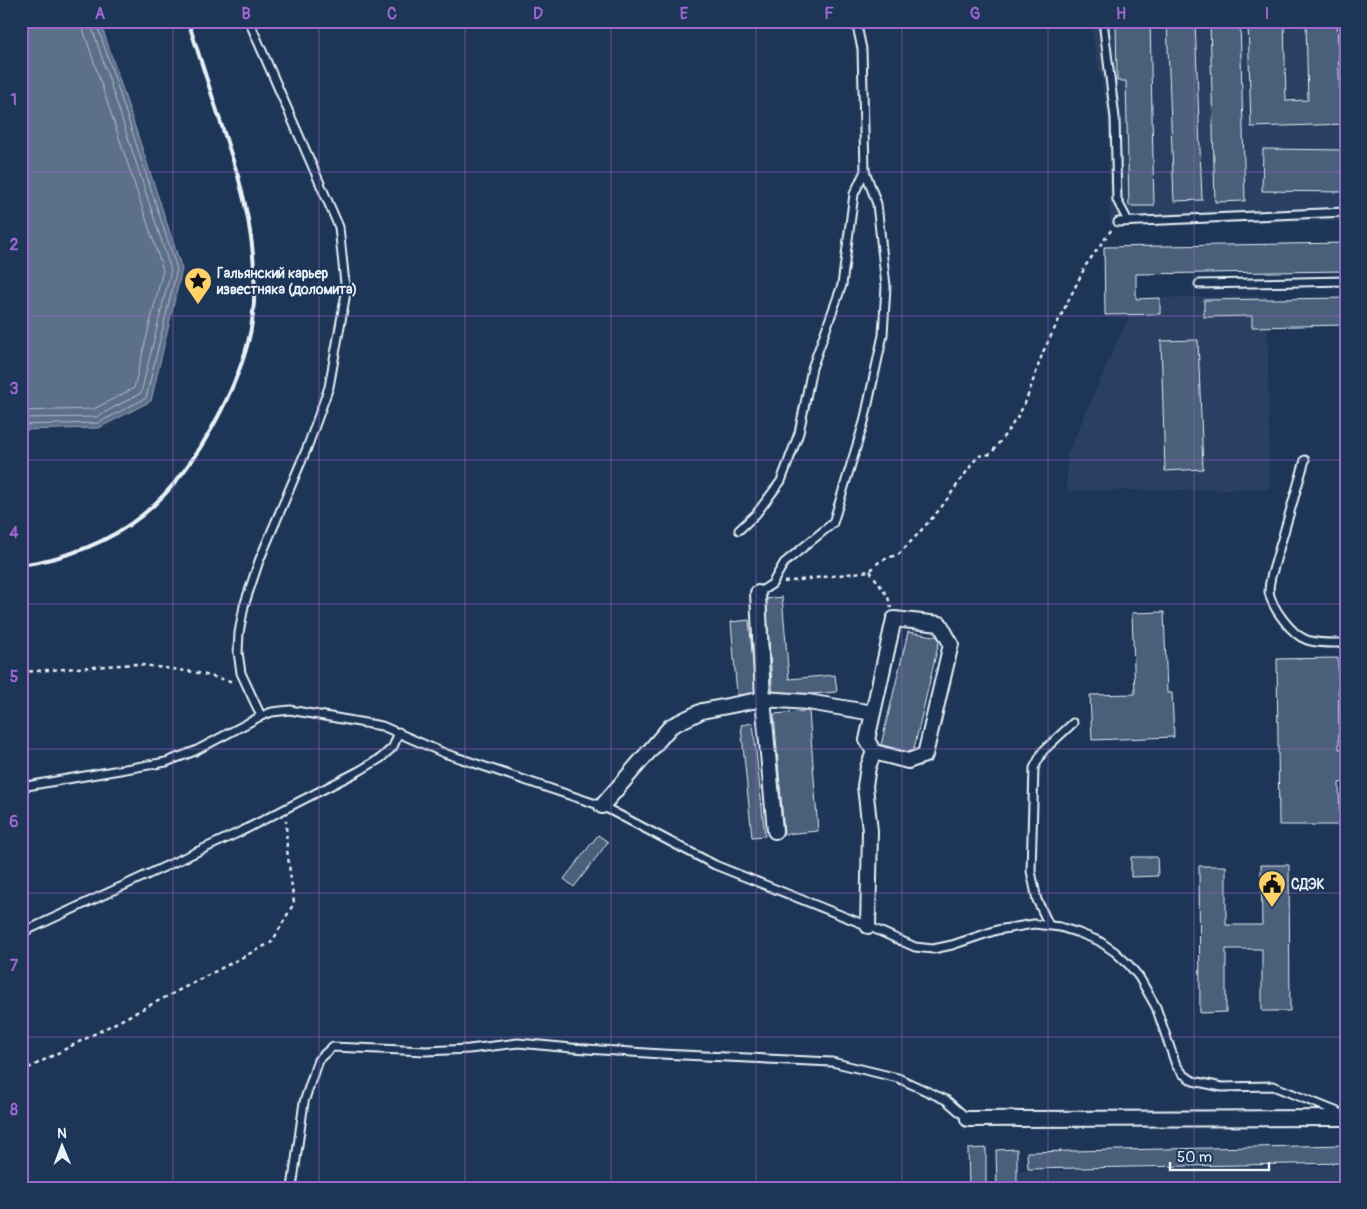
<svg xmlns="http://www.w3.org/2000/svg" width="1367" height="1209" font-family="Pangolin,sans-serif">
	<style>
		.built { fill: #2a4162 }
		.water { fill: #5d7089; stroke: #95a4b5 }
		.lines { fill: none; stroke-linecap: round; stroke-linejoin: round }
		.shore { stroke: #b0bdcc; stroke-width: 1 }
		.building { fill: #495e7a; stroke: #e8f1f8 }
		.lane-casing { stroke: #e8f1f8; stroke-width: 11 }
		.street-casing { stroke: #e8f1f8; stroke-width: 18 }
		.path { stroke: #e8f1f8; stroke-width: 2.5; stroke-dasharray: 4 4; stroke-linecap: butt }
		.lane { stroke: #1d3557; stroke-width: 7 }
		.street { stroke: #1d3557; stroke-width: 14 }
		.rail { stroke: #e8f1f8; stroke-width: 4 }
		.grid { fill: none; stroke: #9c67d0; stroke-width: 1; stroke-opacity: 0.55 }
		.labels { text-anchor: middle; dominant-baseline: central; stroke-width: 4; stroke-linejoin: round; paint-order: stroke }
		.poi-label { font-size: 14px; font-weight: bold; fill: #e8f1f8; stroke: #1d3557; text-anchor: start }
		.neatline { fill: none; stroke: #9c67d0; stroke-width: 2 }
		.grid-label { font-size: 16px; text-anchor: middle; font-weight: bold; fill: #9c67d0 }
	</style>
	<rect width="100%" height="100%" fill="#1d3557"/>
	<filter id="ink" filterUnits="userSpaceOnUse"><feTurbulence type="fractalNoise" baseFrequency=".02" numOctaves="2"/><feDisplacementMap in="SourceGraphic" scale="10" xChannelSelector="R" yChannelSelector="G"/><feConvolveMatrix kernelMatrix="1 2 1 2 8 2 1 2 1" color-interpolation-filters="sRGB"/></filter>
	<g filter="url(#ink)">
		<g class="built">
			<polygon points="1089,21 1346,21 1346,221 1110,225 1108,122 1102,82"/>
			<polygon points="1267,296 1270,489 1067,491 1067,455 1137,298"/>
			<polygon points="1346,1165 1346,1188 1018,1188 1018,1171"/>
		</g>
		<polygon class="water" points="21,21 100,21 182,269 151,401 99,428 21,430"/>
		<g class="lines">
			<g class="shore">
				<polyline points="21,411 94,409 134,388 163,270 83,29 82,21"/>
				<polyline points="21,418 96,417 141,393 171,270 90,21"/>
				<polyline points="21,425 98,423 146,398 177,269 96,21"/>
			</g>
		</g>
		<g class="building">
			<polygon points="1116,21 1150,21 1154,206 1129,206 1126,81 1117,81"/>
			<polygon points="1167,21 1195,21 1202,200 1174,201"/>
			<polygon points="1210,21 1240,21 1245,201 1215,202"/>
			<polygon points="1248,21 1284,21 1286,101 1308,100 1306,21 1337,21 1340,97 1346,97 1346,124 1251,127"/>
			<polygon points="1263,149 1346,150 1346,192 1262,191"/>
			<polygon points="1346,243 1346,271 1136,274 1136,299 1160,298 1160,314 1105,315 1104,247"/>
			<polygon points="1346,298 1346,325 1252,327 1252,316 1204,317 1204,300"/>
			<polygon points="1198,340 1203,469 1165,471 1161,341"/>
			<polygon points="782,597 789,679 835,675 837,692 773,697 766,599"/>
			<polygon points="1164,612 1167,693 1172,693 1174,737 1092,740 1090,695 1135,694 1132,613"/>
			<polygon points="749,620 756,694 737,695 731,622"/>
			<polygon points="908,632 940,637 913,753 881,745"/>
			<polygon points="1338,658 1339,749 1346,748 1346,782 1339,783 1340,825 1279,825 1277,659"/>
			<polygon points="809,711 818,831 784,834 774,714"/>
			<polygon points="753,723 765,836 752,837 741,725"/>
			<polygon points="598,835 608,842 574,887 564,879"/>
			<polygon points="1131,857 1157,857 1158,876 1131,877"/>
			<polygon points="1261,865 1289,865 1290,1011 1262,1011 1262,949 1226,949 1226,1012 1200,1013 1199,866 1226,866 1226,925 1262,925"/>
			<polygon points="1346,1145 1346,1163 1028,1169 1027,1152"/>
			<polygon points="986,1148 986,1188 969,1188 968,1149"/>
			<polygon points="1017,1149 1017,1188 997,1188 996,1150"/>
		</g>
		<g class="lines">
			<g class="lane-casing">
				<g id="lane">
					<polyline points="249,21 339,227 346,293 329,387 307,448 259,561 244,606 239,633 238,652 241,673 261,716"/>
					<polyline points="1103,21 1115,118 1117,200 1128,221"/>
					<polyline points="1118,222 1346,212"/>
					<polyline points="1199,284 1346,281"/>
					<path d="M1305,460L1271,577C1270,581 1269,588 1269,592C1272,608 1292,635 1307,640C1319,644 1333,643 1346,643"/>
					<polyline points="739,530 756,514 781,481 799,433 812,368 842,285 854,194 865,171"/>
					<polyline points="758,593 772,584 784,563 833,523 864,422 883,335 886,286 877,204 865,171 862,49 856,21"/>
					<polyline points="21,787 166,762 195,751 261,716 272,712 290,710 382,726 444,753 602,806 715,865 868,926 915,947 933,949 952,945 997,930 1034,924 1060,927 1079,933 1099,941 1115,952 1129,965 1139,977 1156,1007 1176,1065 1183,1074 1193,1081 1222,1087 1273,1086 1343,1114"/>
					<polyline points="1049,925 1037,900 1031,871 1034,768 1043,751 1073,723"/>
					<polyline points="21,933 242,831 359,771 381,758 393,747 399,732"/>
					<polyline points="292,1188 304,1102 318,1060 332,1047 426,1051 469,1049 518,1043 572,1048 661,1054 832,1062 898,1078 946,1100 968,1119"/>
				</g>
			</g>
			<g class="street-casing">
				<g id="street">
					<polyline points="602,806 671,726 702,711 763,699 758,593"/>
					<polyline points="775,831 763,699 808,702 873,713 867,740 874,752 908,761 925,755 951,644 940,624 894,619 873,713"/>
					<polyline points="868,926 870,831 865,786 868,767 874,752"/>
					<polyline points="968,1119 1346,1118"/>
				</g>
			</g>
			<g class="path">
				<polyline points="870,571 888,597 891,608"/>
				<polyline points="784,582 870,571 880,561 899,554 917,535 940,509 978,456 991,454 1017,418 1026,401 1043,352 1086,265 1112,229"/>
				<polyline points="21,672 135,664 194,672 234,682"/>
				<polyline points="21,1072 272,942 294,903 287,849 286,820"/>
			</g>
			<use href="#lane" class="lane"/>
			<use href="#street" class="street"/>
			<path class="rail" d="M21,565C122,550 176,499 221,411C235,383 248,353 252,322C259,273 251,223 238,176L188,21"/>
		</g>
	</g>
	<path class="grid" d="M173,21V1188M319,21V1188M465,21V1188M611,21V1188M756,21V1188M902,21V1188M1048,21V1188M1194,21V1188M21,172H1346M21,316H1346M21,460H1346M21,604H1346M21,749H1346M21,893H1346M21,1037H1346"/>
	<defs>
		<g id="sight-pin" transform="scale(1.4375)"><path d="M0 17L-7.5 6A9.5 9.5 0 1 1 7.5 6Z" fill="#ffd166" stroke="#1d3557"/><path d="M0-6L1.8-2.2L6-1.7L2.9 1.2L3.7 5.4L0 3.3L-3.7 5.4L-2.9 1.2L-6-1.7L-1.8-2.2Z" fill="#111"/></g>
		<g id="civic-pin" transform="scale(1.4375)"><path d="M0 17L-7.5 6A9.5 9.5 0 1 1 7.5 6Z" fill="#ffd166" stroke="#1d3557"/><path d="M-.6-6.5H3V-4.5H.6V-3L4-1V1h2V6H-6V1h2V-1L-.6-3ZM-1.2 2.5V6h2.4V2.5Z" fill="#111"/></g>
	</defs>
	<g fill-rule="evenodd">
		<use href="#sight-pin" x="198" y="281"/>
		<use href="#civic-pin" x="1272" y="884"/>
	</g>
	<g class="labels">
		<g class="poi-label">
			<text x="217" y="273">Гальянский карьер<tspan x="217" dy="16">известняка (доломита)</tspan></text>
			<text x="1291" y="884">СДЭК</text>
		</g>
	</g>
	<rect width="1367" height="1209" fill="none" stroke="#1d3557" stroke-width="55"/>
	<g transform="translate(62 1146) rotate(359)" stroke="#1d3557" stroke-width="4" paint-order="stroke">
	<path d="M0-4L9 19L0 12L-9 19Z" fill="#e8f1f8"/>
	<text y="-8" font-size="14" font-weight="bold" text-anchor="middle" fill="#e8f1f8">N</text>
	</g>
	<path d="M1170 1162v8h99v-8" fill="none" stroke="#e8f1f8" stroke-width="2.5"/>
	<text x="1177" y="1162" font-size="15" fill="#e8f1f8" stroke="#1d3557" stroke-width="4" paint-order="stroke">50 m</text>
	<rect x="28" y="28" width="1312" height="1154" class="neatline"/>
	<g class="grid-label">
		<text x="100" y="19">A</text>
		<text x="246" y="19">B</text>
		<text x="392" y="19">C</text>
		<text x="538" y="19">D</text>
		<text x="684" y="19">E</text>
		<text x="829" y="19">F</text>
		<text x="975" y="19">G</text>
		<text x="1121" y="19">H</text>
		<text x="1267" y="19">I</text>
		<text x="14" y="105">1</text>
		<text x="14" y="250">2</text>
		<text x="14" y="394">3</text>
		<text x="14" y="538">4</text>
		<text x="14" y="682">5</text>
		<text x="14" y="827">6</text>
		<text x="14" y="971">7</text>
		<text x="14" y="1115">8</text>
	</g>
</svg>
